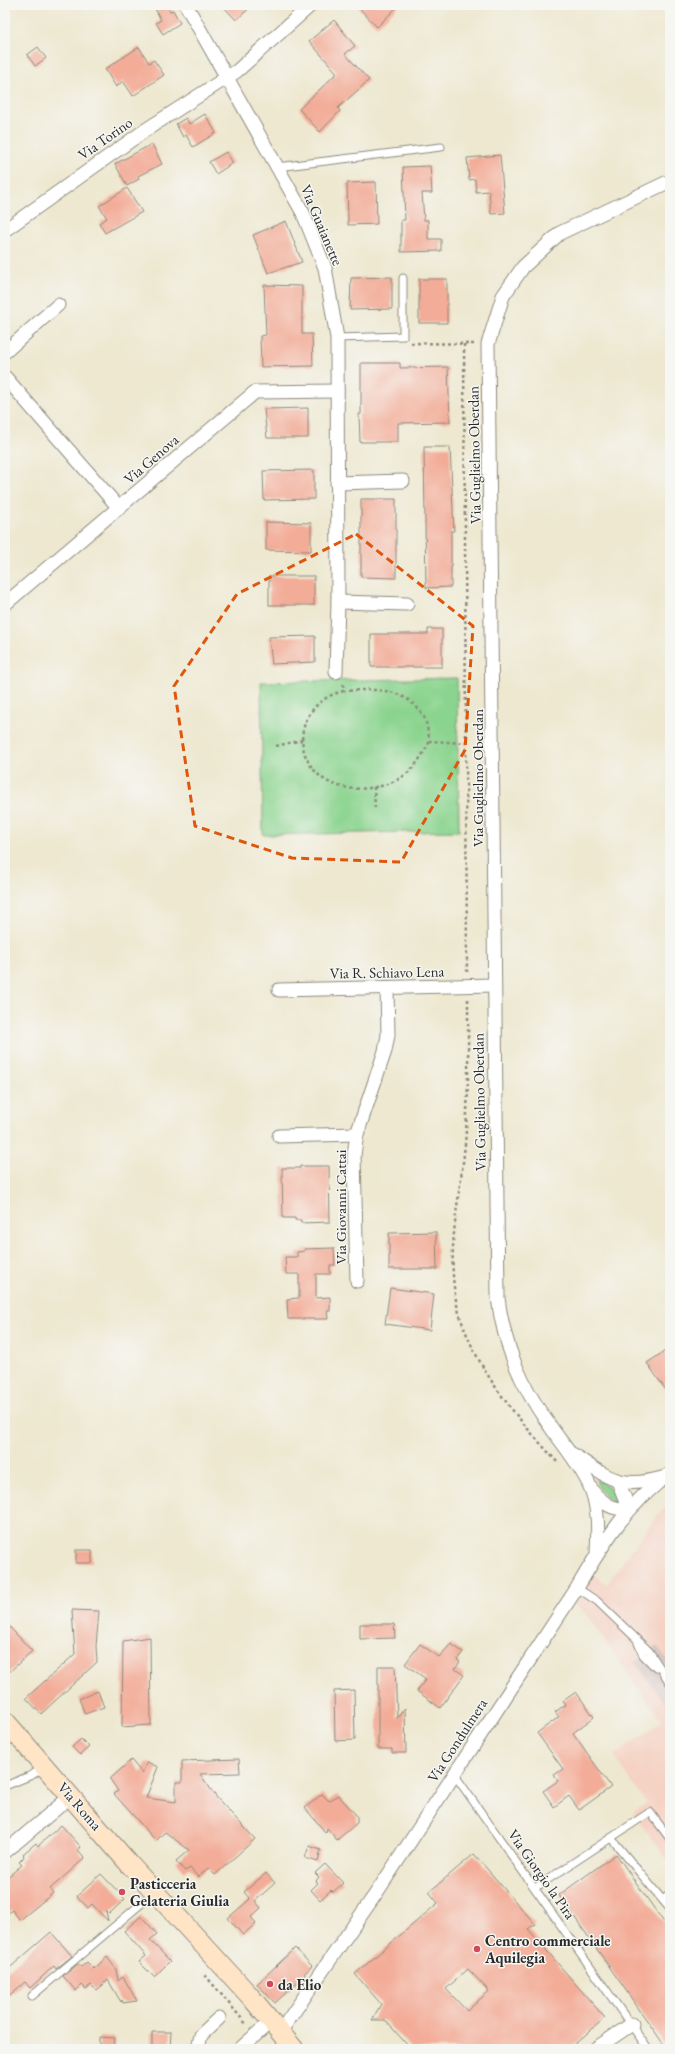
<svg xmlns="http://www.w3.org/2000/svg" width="675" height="2054" font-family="'EB Garamond',serif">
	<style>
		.built { fill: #f5d2c3 }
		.industrial { fill: #d1bfbd }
		.green { fill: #8bd48f; stroke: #5b805d }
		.building { fill: #f3ac97; fill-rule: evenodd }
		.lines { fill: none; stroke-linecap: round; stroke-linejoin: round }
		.service-casing { stroke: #8c8a7e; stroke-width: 9 }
		.minor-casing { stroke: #8c8a7e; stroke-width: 15 }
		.secondary-casing { stroke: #8c8a7e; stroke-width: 21 }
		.path { stroke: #8c8a7e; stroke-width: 2.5; stroke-dasharray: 3 3; stroke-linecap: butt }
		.service { stroke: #fff; stroke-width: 7 }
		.minor { stroke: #fff; stroke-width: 13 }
		.secondary { stroke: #ffe4c6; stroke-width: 19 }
		.marked { fill: none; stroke: #df570e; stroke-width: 3; stroke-dasharray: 8 5; stroke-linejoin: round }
		.poi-dot { fill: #d1495b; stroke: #f6f6f2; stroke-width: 1.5 }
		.labels { text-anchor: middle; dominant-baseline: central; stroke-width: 3; stroke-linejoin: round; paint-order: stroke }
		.street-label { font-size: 15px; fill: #2b2b2b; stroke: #f6f6f2 }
		.poi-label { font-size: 15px; font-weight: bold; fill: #2b2b2b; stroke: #f6f6f2; text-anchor: start }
	</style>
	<rect width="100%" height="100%" fill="#f6f6f2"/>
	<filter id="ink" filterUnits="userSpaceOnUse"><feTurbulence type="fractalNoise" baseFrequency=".025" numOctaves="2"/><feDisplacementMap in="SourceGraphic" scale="8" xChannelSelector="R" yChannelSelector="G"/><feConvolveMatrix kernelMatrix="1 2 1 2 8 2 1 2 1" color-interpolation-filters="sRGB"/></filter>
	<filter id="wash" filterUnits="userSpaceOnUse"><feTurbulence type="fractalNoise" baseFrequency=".012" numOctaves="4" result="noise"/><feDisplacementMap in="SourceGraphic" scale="16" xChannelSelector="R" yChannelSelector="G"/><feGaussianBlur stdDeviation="0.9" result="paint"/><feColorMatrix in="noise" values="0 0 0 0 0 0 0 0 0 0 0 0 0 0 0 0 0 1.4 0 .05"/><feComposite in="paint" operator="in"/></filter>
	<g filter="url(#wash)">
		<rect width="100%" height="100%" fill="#eee8d0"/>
		<polygon class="built" points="670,1502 670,1863 633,1813 646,1803 614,1756 662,1721 584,1612 574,1605 594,1575 607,1584 655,1518"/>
		<polygon class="industrial" points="657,1646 670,1663 670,1710 634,1661"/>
		<g class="green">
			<polygon points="457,678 459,831 263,835 261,682"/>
			<path d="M596,1480C607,1484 614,1490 618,1502L616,1504C606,1497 599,1492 596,1480Z"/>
		</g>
		<g id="blocks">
			<g class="building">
				<polygon points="153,5 166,5 170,11 173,10 180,23 163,34 156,23 161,20"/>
				<polygon points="222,5 253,5 236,20"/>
				<polygon points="356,5 399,5 377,27"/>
				<polygon points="334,20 355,46 345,54 369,80 338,108 340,111 320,132 299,109 337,73 309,41"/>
				<polygon points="38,47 46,58 35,66 27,55"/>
				<polygon points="139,47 149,63 154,60 164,75 133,96 123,81 116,87 105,69"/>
				<polygon points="205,114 216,133 193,147 186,135 183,137 176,124 186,118 189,124"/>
				<polygon points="152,144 162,164 138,176 139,179 127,186 115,164"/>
				<polygon points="226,152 233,163 216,174 209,162"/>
				<polygon points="500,155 505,213 491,214 489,191 476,192 475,179 469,180 467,158"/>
				<polygon points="430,166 432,193 422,193 424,220 428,220 428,239 441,239 441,251 401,252 401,220 405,220 403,167"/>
				<polygon points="376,182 377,224 348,225 347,183"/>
				<polygon points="127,188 142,212 105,233 99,223 107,218 99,206"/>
				<polygon points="286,221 302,262 268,273 253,235"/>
				<polygon points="392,277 392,309 350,310 351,278"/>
				<rect x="419" y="279" width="28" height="44"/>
				<polygon points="264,285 302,286 302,334 312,334 313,366 261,367 260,336 266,335"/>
				<polygon points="361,363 400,363 400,368 448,367 450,422 398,423 398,442 360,442 359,414 361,414"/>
				<polygon points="308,408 308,438 267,438 264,409"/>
				<polygon points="424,447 450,447 454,531 451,531 451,587 426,588"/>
				<polygon points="314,470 314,499 264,500 263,471"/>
				<polygon points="361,499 396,499 396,578 361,577"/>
				<polygon points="266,522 311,523 311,551 266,550"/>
				<rect x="269" y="576" width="45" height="29"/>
				<polygon points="428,629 442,629 442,667 371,667 371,634 428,634"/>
				<polygon points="315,636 315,662 272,664 269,637"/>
				<polygon points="300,1166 329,1166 330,1222 301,1223 301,1220 295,1220 295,1218 283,1218 282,1168 300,1168"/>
				<polygon points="436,1232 437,1269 389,1269 389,1233"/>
				<polygon points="334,1248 335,1265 330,1265 330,1274 316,1274 316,1298 330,1297 330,1311 327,1311 328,1319 288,1319 287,1299 299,1298 299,1274 286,1274 285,1257 297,1257 297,1252 305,1251 304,1249"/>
				<polygon points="390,1288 434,1294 430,1330 385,1324"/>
				<polygon points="665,1351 670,1358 670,1396 647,1363"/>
				<rect x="76" y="1550" width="16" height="13"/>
				<polygon points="72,1610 99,1611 96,1646 97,1662 41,1714 26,1698 75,1654"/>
				<polygon points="5,1622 32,1651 5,1676"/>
				<polygon points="360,1624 394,1624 395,1638 360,1639"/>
				<polygon points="150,1637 151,1725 122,1727 123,1641"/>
				<polygon points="420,1644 439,1657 451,1644 463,1652 457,1660 460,1662 455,1669 464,1675 440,1708 417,1691 426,1679 405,1664"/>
				<polygon points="378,1666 395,1666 397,1718 405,1708 406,1753 392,1753 392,1749 378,1749"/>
				<polygon points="354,1690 355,1740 335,1741 334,1691"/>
				<polygon points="98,1691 104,1707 85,1714 79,1699"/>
				<polygon points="576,1692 594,1717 573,1733 611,1787 579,1810 569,1796 554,1807 543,1791 558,1781 554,1775 563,1769 537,1733 559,1717 555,1712 565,1705 563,1701"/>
				<polygon points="81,1739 89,1747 80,1755 72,1747"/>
				<polygon points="239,1759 240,1773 200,1774 217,1798 255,1839 215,1875 208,1868 198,1877 190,1868 185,1871 176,1861 189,1850 165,1832 156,1841 114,1794 118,1791 110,1779 131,1760 142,1773 147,1762 158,1767 146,1798 176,1802 176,1782 182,1782 182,1761"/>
				<polygon points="322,1794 329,1801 338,1795 357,1816 357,1823 337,1840 327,1828 326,1833 305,1808"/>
				<polygon points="61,1825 81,1847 78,1850 85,1858 50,1889 53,1893 20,1920 12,1910 5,1916 5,1879 22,1865 19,1862 24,1857 23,1854 36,1843 38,1846"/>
				<polygon points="309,1846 321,1850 318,1862 305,1858"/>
				<path d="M474,1854L535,1924L528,1929L605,2018L569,2049H411L385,2020H372L381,2004L355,1974L438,1903L429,1892ZM468,1969L489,1991L467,2011L446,1989Z"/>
				<polygon points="616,1854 670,1931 670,2049 667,2049 559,1895"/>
				<polygon points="325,1864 343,1883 333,1892 331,1890 320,1900 311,1890 318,1883 316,1881 319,1877 315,1873"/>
				<polygon points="266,1873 275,1883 255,1901 261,1908 251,1917 256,1923 243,1935 228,1918 250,1899 244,1892"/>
				<polygon points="101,1874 125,1899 109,1914 106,1911 108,1921 92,1904 88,1908 77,1896"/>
				<polygon points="141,1916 157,1934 150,1940 170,1961 154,1977 139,1962 146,1956 124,1931"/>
				<polygon points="51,1932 72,1956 56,1969 54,1966 30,1988 25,1982 5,1999 5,1972"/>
				<polygon points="295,1948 312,1966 304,1974 305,1975 275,2003 257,1984"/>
				<polygon points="107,1957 116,1969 118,1981 123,1977 137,2001 123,2003 122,2000 121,2002 108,1980 96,1990 91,1985 86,1989 82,1985 76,1991 63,1976 78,1964 81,1967 87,1962 94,1969"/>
				<polygon points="152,2032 171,2032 170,2049 152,2049"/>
				<polygon points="99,2037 115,2038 114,2049 99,2049"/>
			</g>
		</g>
	</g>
	<g filter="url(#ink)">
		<use href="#blocks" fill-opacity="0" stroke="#8c8a7e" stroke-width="1"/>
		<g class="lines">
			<g class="service-casing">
				<g id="service">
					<polyline points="277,167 441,147"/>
					<polyline points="337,338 403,336 403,278"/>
					<polyline points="577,1588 597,1601 649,1651 670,1683"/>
					<polyline points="638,1643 643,1655 656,1668"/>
					<polyline points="454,1774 648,2049"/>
					<polyline points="5,1786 32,1775 44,1767"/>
					<polyline points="611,1838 670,1909"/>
					<polyline points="535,1888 650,1812 670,1839"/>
					<polyline points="663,1900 670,1894"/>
					<polyline points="32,1996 155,1892"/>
				</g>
			</g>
			<g class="minor-casing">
				<g id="minor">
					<polyline points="186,5 303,213 325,268 337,338 338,602 336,672"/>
					<polyline points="5,230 144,131 237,71 311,5"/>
					<polyline points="5,352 58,305"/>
					<polyline points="5,377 119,508"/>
					<polyline points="337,483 403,481"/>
					<polyline points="338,602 407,604"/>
					<polyline points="5,604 255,392 337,391"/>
					<polyline points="279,990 494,985"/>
					<polyline points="279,1136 357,1134"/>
					<polyline points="357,1281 354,1155 357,1134 385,1051 388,1035 387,988"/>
					<path d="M572,1454C607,1477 619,1490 662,1478"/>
					<path d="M592,1491C603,1503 611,1510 629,1509L618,1481"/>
					<path d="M597,1553C598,1532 599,1509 591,1489C583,1468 563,1445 550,1426C521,1386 504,1346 498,1298L488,344L503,296L523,267L560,233L670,181"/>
					<polyline points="5,1852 71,1796"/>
					<path d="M280,2032L377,1892L577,1588C602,1545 628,1502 670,1474"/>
					<polyline points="198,2049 201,2035 219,2018"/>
					<polyline points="240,2049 271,2021"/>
					<polyline points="595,2049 632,2024"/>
				</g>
			</g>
			<g class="secondary-casing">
				<polyline id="secondary" points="5,1721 131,1866 250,1996 294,2049"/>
			</g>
			<g class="path">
				<polyline points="411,343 476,344"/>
				<polyline points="464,344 466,743"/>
				<path d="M343,684L344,691C375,689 405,686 424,717C427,723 428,734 430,741L466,743L467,972"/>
				<path d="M344,691C302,700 287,748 321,777C341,794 381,791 402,777C415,769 423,754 430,741"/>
				<polyline points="276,746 302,740"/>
				<polyline points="374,787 375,809"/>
				<path d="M468,999C468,1048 469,1096 465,1144C460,1200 443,1261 460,1316C478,1373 518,1419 558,1463"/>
				<polyline points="205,1975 247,2025"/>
			</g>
			<use href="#service" class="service"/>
			<use href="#minor" class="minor"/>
			<use href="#secondary" class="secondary"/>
		</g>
	</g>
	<path class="marked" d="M356,534L473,626L465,750L401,862L292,858L195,826L174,686L237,594Z"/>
	<g class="poi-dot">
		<circle cx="122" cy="1892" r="4"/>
		<circle cx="477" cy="1949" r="4"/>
		<circle cx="270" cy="1984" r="4"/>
	</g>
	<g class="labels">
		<g class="street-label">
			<text transform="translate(105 138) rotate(-35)">Via Torino</text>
			<text transform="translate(322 225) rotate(67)">Via Guaianette</text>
			<text transform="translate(474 455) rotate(-91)">Via Guglielmo Oberdan</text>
			<text transform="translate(151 459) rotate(-41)">Via Genova</text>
			<text transform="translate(477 778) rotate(-90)">Via Guglielmo Oberdan</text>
			<text transform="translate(387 972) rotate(-1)">Via R. Schiavo Lena</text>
			<text transform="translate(479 1102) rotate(-91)">Via Guglielmo Oberdan</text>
			<text transform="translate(340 1207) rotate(-90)">Via Giovanni Cattai</text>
			<text transform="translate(457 1740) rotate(-57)">Via Gondulmera</text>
			<text transform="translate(80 1806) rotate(49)">Via Roma</text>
			<text transform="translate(542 1874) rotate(55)">Via Giorgio la Pira</text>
		</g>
		<g class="poi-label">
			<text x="130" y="1883">Pasticceria<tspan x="130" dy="17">Gelateria Giulia</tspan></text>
			<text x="485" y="1940">Centro commerciale<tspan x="485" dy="17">Aquilegia</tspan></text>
			<text x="278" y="1984">da Elio</text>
		</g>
	</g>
	<rect width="675" height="2054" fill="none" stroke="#f6f6f2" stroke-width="20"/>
</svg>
